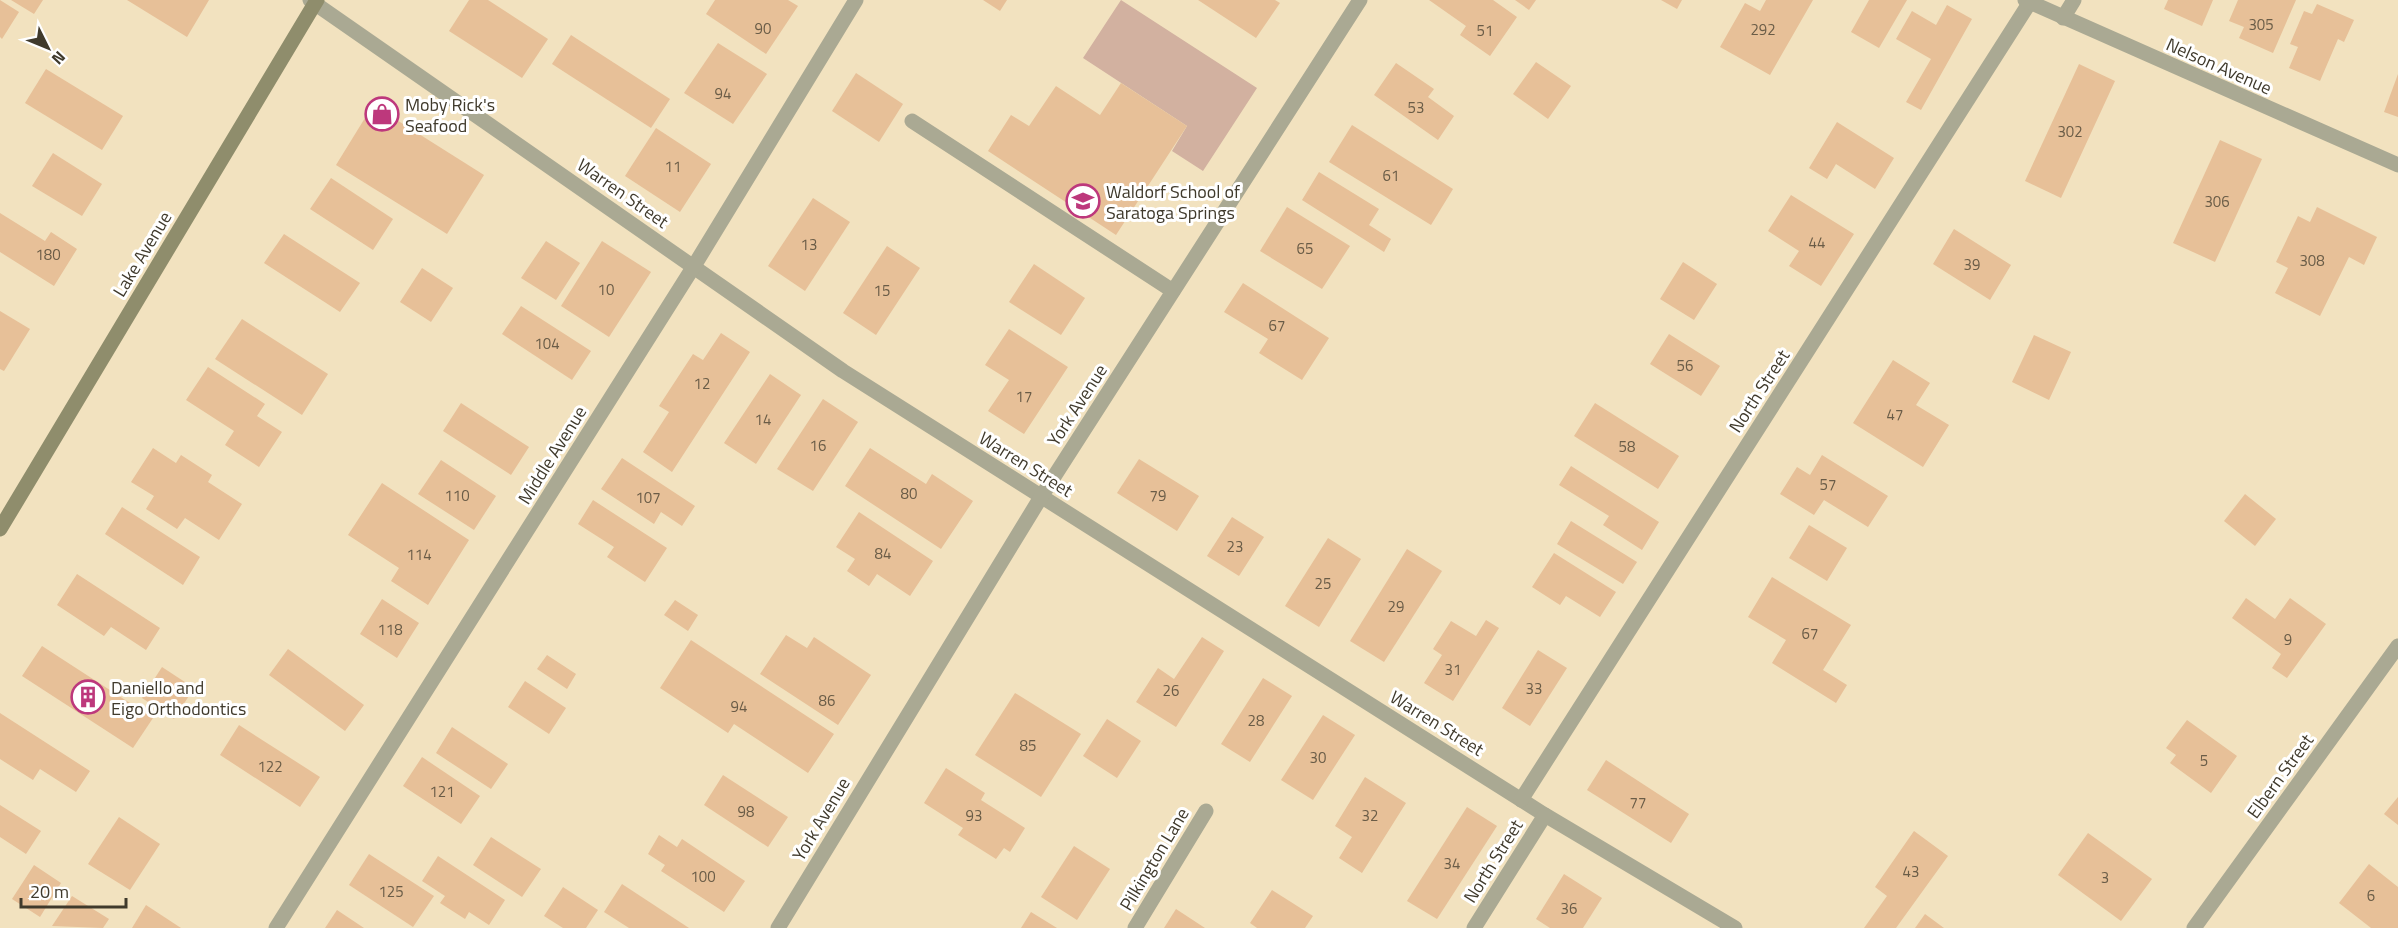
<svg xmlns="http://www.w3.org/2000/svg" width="2398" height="928" font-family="'Titillium Web',sans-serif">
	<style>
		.green { fill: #d2b1a0 }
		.building { fill: #e7c098 }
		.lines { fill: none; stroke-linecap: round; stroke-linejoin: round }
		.service { stroke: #aaa993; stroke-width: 15 }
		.minor { stroke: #aaa993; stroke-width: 15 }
		.tertiary { stroke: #aaa993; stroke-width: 15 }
		.secondary { stroke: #8f8d6c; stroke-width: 15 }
		.labels { text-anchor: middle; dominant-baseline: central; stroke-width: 6; stroke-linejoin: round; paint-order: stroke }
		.number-label { font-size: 15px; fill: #6a5c47 }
		.street-label { font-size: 18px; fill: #403a2c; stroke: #fff }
		.poi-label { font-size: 18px; fill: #403a2c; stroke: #fff; text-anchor: start }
	</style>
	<rect width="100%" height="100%" fill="#f2e2bf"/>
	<polygon class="green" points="1121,0 1257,88 1203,171 1172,151 1187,126 1083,58"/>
	<g class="building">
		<polygon points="0,0 19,12 2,39 0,37"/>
		<polygon points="11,0 43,0 34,14"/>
		<polygon points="127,0 209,0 187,37"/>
		<polygon points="469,0 488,0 548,39 522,78 449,31"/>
		<polygon points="715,0 788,0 798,6 766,54 706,14"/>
		<polygon points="983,0 1007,0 1000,11"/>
		<polygon points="1198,0 1275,0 1280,3 1256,38"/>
		<polygon points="1429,0 1493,0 1517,17 1490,56 1460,35 1466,26"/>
		<polygon points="1515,0 1536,0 1529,10"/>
		<polygon points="1661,0 1682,0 1677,9"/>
		<polygon points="1766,0 1813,0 1770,75 1720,47 1745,3 1760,11"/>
		<polygon points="1869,0 1907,0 1879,48 1851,32"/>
		<polygon points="2168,0 2213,0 2202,26 2164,9"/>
		<polygon points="2238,0 2296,0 2273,53 2239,38 2244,27 2229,21"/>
		<polygon points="2317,4 2354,20 2344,42 2338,39 2320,81 2289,68 2298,47 2290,44 2304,11 2312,14"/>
		<polygon points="1947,5 1972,19 1921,110 1906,102 1931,59 1896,39 1912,11 1936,25"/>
		<polygon points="571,35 670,99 651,128 552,64"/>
		<polygon points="718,43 767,74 733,124 684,93"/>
		<polygon points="1536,62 1571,86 1548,119 1513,94"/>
		<polygon points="1396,63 1434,89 1428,97 1454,116 1438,140 1374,95"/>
		<polygon points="2079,64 2115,81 2061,198 2025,181"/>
		<polygon points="46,69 123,116 102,150 25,103"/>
		<polygon points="856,73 903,104 879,142 832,111"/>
		<polygon points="2398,74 2398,117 2384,112"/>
		<polygon points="1121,83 1187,126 1116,235 988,151 1011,115 1029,126 1056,86 1100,115"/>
		<polygon points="373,105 484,175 447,234 336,165"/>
		<polygon points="1837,122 1894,158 1875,189 1836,164 1827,179 1809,168"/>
		<polygon points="1352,125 1453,189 1431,225 1329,162"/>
		<polygon points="656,128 711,164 680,212 625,176"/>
		<polygon points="2220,140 2262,159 2215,262 2173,243"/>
		<polygon points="53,153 102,184 82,216 32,186"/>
		<polygon points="1319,172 1379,209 1369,225 1391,239 1384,252 1302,200"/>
		<polygon points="331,178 393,219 373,250 310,209"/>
		<polygon points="1791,195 1854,234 1821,286 1789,266 1799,251 1768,231"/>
		<polygon points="813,198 850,222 805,291 768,266"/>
		<polygon points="1287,207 1350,246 1322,289 1260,251"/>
		<polygon points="2317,207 2377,237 2364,265 2349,257 2320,316 2275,293 2288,268 2276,262 2298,216 2310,222"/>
		<polygon points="0,213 45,241 51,232 77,249 54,286 0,252"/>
		<polygon points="1954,229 2011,265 1990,300 1933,264"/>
		<polygon points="284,234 360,283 340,312 264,263"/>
		<polygon points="546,241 580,263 556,300 521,278"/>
		<polygon points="602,241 651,272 609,337 561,306"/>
		<polygon points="887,246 920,268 876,335 843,313"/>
		<polygon points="1683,262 1717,284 1694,320 1660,299"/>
		<polygon points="1034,264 1085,298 1061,335 1009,302"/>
		<polygon points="422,268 453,288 431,322 400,302"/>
		<polygon points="1243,283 1329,338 1302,380 1259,353 1268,339 1224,312"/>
		<polygon points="521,306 591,351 572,380 502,334"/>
		<polygon points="0,311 30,329 4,371 0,369"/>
		<polygon points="242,319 328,374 302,415 215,359"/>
		<polygon points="1009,329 1068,367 1024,434 988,411 1009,380 985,365"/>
		<polygon points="721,333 750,352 672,472 643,452 669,412 659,406 693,354 703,360"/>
		<polygon points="1669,334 1720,366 1701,396 1650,364"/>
		<polygon points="2034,335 2071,352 2049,400 2012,382"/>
		<polygon points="1893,360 1930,383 1916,405 1949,425 1923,467 1853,423"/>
		<polygon points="208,367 265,404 257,416 282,432 259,467 225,445 234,431 186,400"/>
		<polygon points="770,374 801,395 756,464 724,443"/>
		<polygon points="823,399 858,422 813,491 777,469"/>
		<polygon points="461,403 529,447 511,475 443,431"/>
		<polygon points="1595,403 1679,456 1658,489 1574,436"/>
		<polygon points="153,448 176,463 181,455 212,475 208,482 242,504 219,540 185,518 177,529 146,509 154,496 131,482"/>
		<polygon points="870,448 926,484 932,474 973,501 941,549 845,486"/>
		<polygon points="1822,455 1888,496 1868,527 1824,500 1814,515 1780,494 1797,467 1810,475"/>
		<polygon points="622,458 695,506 682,526 661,512 654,524 601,489"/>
		<polygon points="1139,459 1199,496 1177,531 1117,493"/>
		<polygon points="441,460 496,496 474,530 418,494"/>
		<polygon points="1571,466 1659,522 1642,550 1603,525 1609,516 1559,485"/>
		<polygon points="382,483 469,540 428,605 391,581 399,568 348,535"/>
		<polygon points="2245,494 2276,519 2255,546 2224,521"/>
		<polygon points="593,500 667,548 645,582 607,557 614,547 578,524"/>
		<polygon points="122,507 200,557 183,585 105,534"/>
		<polygon points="859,512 933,561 910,596 877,574 869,586 847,571 855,559 836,547"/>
		<polygon points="1232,517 1264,537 1239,576 1207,556"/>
		<polygon points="1571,521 1637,562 1623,584 1557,544"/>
		<polygon points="1809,525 1847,548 1827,581 1789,558"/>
		<polygon points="1328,538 1361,559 1319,627 1285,606"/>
		<polygon points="1407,549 1442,571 1384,662 1350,641"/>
		<polygon points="1554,553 1616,592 1600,617 1566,596 1560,605 1532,587"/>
		<polygon points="77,574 160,628 146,650 111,627 104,636 57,605"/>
		<polygon points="1772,577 1851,625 1823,670 1847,685 1836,703 1772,663 1786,640 1748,617"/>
		<polygon points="2246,598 2275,619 2290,598 2326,624 2287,678 2272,668 2281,654 2232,618"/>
		<polygon points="382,599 419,623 397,658 360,634"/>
		<polygon points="675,600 698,615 688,631 664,615"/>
		<polygon points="1486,620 1499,628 1453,701 1424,683 1442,655 1433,649 1451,621 1476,636"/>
		<polygon points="786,635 807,648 814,637 871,675 838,725 760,674"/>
		<polygon points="1202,637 1224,651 1176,727 1136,702 1158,668 1174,679"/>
		<polygon points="691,640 834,734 808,773 734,724 728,733 660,688"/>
		<polygon points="42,646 153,718 133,748 22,676"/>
		<polygon points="288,649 364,705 345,731 269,675"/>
		<polygon points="1538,650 1567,668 1530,726 1502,708"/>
		<polygon points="547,655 576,674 567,689 537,669"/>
		<polygon points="162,667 194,688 174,719 142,698"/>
		<polygon points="1263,678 1292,696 1250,762 1221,744"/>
		<polygon points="525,681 566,708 549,734 508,707"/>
		<polygon points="1015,693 1081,734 1041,797 975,755"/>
		<polygon points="0,713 90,771 76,792 40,769 33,780 0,759"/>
		<polygon points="1323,715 1355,735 1313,800 1281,780"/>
		<polygon points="1107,719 1141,741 1117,778 1083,756"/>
		<polygon points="2187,720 2237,756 2211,793 2170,763 2176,755 2166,748"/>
		<polygon points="239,725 320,777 300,807 220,755"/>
		<polygon points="452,727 508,764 491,789 436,753"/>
		<polygon points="422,757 480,796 461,824 403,786"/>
		<polygon points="1606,760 1689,814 1671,843 1587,790"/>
		<polygon points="946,768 985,793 981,800 1025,828 1010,852 1004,848 996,859 958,835 963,828 924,803"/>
		<polygon points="723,775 788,817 768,847 704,805"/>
		<polygon points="1365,777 1406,803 1362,873 1339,858 1352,837 1335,826"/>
		<polygon points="2398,797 2398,825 2384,814"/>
		<polygon points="0,805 41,831 26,854 0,837"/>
		<polygon points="1467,807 1497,826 1437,919 1407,901"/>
		<polygon points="119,817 160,844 130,890 88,864"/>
		<polygon points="1914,831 1948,856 1896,928 1864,928 1887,896 1875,887"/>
		<polygon points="2088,833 2152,879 2121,921 2058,875"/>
		<polygon points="659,835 677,847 682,839 745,881 724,912 661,871 665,865 648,854"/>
		<polygon points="491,837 541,869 522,897 473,865"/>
		<polygon points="1074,846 1110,869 1077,920 1041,897"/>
		<polygon points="369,854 434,896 413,927 349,885"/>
		<polygon points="438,856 505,900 489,925 469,912 465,919 440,903 445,896 422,881"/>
		<polygon points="2369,864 2398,887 2398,928 2371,928 2339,903"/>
		<polygon points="34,865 61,883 40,917 12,899"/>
		<polygon points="1564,874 1602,898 1583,928 1550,928 1536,919"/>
		<polygon points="622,884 689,928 629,928 604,912"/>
		<polygon points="563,887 598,910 586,928 563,928 544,916"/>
		<polygon points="1272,890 1313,916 1305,928 1257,928 1250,923"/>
		<polygon points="72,896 109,919 103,928 52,926"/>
		<polygon points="146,905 181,928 132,928"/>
		<polygon points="1176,909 1205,928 1164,928"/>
		<polygon points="337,910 364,928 325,928"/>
		<polygon points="1031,912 1057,928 1021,928"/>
		<polygon points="1925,914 1944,928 1915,928"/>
	</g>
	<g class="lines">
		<g class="service">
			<polyline points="912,121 1173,291"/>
			<polyline points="1135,928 1206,811"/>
		</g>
		<g class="minor">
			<polyline points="310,0 843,371 1545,815 1735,928"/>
			<polyline points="2063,18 2074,0"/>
			<polyline points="1521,800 2030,2"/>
			<polyline points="276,928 694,266 856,0"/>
			<polyline points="778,928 1041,497 1360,0"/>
			<polyline points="1474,928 1545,815"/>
			<polyline points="2194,928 2398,646"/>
		</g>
		<polyline class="tertiary" points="2025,0 2398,165"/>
		<polyline class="secondary" points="0,529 317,0"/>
	</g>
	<defs>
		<g id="shop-ring" transform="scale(1.725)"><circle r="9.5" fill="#fff" stroke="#bd387c" stroke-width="1.5"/><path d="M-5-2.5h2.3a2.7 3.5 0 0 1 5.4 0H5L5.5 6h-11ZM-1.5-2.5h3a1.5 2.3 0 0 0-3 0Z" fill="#bd387c"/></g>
		<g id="school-ring" transform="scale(1.725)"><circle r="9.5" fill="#fff" stroke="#bd387c" stroke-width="1.5"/><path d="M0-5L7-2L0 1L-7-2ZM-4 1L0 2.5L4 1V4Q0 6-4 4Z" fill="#bd387c"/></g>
		<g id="building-ring" transform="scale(1.725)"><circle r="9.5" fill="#fff" stroke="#bd387c" stroke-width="1.5"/><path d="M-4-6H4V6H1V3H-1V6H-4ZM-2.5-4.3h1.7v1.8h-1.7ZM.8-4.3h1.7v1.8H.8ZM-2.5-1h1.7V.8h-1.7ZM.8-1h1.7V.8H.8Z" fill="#bd387c"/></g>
	</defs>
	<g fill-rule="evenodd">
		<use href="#shop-ring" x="382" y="114"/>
		<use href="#school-ring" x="1083" y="201"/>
		<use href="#building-ring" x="88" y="697"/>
	</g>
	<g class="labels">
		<g class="number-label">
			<text x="2261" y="24">305</text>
			<text x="763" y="28">90</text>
			<text x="1763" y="29">292</text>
			<text x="1485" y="30">51</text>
			<text x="723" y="93">94</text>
			<text x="1416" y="107">53</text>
			<text x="2070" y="131">302</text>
			<text x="673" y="166">11</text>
			<text x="1391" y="175">61</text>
			<text x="2217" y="201">306</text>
			<text x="1817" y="242">44</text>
			<text x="809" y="244">13</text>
			<text x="1305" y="248">65</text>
			<text x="48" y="254">180</text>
			<text x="2312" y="260">308</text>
			<text x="1972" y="264">39</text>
			<text x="606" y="289">10</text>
			<text x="882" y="290">15</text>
			<text x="1277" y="325">67</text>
			<text x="547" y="343">104</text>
			<text x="1685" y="365">56</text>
			<text x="702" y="383">12</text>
			<text x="1024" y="396">17</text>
			<text x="1895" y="414">47</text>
			<text x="763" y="419">14</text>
			<text x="818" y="445">16</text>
			<text x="1627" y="446">58</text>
			<text x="1828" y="484">57</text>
			<text x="909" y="493">80</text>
			<text x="457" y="495">110</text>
			<text x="1158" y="495">79</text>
			<text x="648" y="497">107</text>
			<text x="1235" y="546">23</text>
			<text x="883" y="553">84</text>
			<text x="419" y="554">114</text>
			<text x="1323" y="583">25</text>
			<text x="1396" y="606">29</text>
			<text x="390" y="629">118</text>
			<text x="1810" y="633">67</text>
			<text x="2288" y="639">9</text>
			<text x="1453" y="669">31</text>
			<text x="1534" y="688">33</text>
			<text x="1171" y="690">26</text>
			<text x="827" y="700">86</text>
			<text x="739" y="706">94</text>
			<text x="1256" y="720">28</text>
			<text x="1028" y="745">85</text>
			<text x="1318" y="757">30</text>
			<text x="2204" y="760">5</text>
			<text x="270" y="766">122</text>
			<text x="442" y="791">121</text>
			<text x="1638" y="802">77</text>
			<text x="746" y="811">98</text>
			<text x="974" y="815">93</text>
			<text x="1370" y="815">32</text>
			<text x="1452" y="863">34</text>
			<text x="1911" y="871">43</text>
			<text x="703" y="876">100</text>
			<text x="2105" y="877">3</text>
			<text x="391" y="891">125</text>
			<text x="2371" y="895">6</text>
			<text x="1569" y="908">36</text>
		</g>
		<g class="street-label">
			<text transform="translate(2219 66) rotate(24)">Nelson Avenue</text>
			<text transform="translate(623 193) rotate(35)">Warren Street</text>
			<text transform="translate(142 254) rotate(-59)">Lake Avenue</text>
			<text transform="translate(1759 391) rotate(-57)">North Street</text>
			<text transform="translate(1077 405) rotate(-57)">York Avenue</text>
			<text transform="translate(552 455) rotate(-58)">Middle Avenue</text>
			<text transform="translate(1026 464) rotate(32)">Warren Street</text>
			<text transform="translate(1437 723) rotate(32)">Warren Street</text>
			<text transform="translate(2280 776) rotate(-54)">Elbern Street</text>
			<text transform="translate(821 819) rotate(-59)">York Avenue</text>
			<text transform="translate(1154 859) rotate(-59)">Pilkington Lane</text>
			<text transform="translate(1493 861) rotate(-58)">North Street</text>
		</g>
		<g class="poi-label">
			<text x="405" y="104">Moby Rick's<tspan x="405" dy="21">Seafood</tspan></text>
			<text x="1106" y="191">Waldorf School of<tspan x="1106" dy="21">Saratoga Springs</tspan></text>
			<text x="111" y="687">Daniello and<tspan x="111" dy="21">Eigo Orthodontics</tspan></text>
		</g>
	</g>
	<g transform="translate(48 48) rotate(133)" stroke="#ffffff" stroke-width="4.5" paint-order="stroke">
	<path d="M0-4.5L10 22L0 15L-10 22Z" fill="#403a2c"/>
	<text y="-9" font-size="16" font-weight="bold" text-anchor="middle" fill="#403a2c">N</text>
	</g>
	<path d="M21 898v9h105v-9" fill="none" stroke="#403a2c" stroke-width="3"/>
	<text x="30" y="898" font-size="18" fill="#403a2c" stroke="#ffffff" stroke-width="4.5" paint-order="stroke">20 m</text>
</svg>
